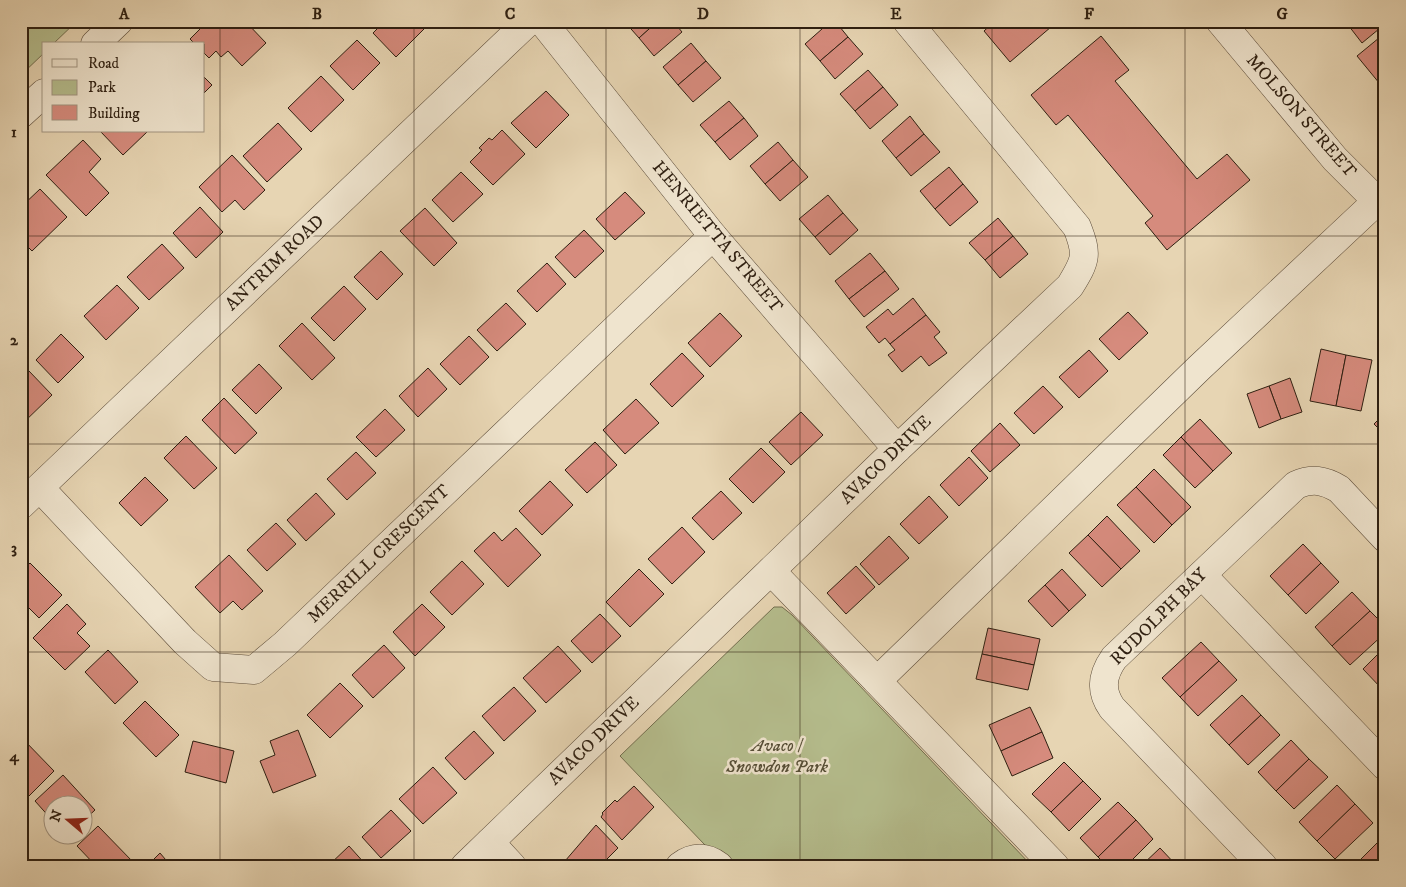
<svg xmlns="http://www.w3.org/2000/svg" width="1406" height="887" font-family="'IM FELL DW Pica',serif">
	<style>
		.green { fill: #b5bd8d; stroke: #726e4f }
		.building { fill: #d68b7d; stroke: #2e1f11 }
		.lines { fill: none; stroke-linecap: round; stroke-linejoin: round }
		.minor-casing { stroke: #5c4c3a; stroke-width: 29 }
		.minor { stroke: #efe4ce; stroke-width: 28 }
		.grid { fill: none; stroke: #2e1f11; stroke-width: 1; stroke-opacity: 0.55 }
		.labels { text-anchor: middle; dominant-baseline: central; stroke-width: 5; stroke-linejoin: round; paint-order: stroke }
		.street-label { font-size: 18px; fill: #2e1f11; stroke: #efe4ce }
		.park-label { font-size: 18px; font-style: italic; fill: #564e36; stroke: #efe4ce }
		.neatline { fill: none; stroke: #2e1f11; stroke-width: 2 }
		.grid-label { font-size: 16px; text-anchor: middle; font-weight: bold; fill: #2e1f11 }
	</style>
	<rect width="100%" height="100%" fill="#e7d5b3"/>
	<filter id="stains"><feTurbulence type="fractalNoise" baseFrequency=".004" numOctaves="4"/><feColorMatrix values="0 0 0 0 .2 0 0 0 0 .09 0 0 0 0 .02 0 0 0 .5 -.17"/></filter>
	<radialGradient id="worn" r=".72"><stop offset=".6" stop-color="#630" stop-opacity="0"/><stop offset="1" stop-color="#630" stop-opacity=".3"/></radialGradient>
	<g class="green">
		<polygon points="21,21 77,21 53,44 44,44 44,53 21,75"/>
		<polygon points="774,607 782,607 792,615 1032,866 725,866 620,756"/>
	</g>
	<g class="building">
		<polygon points="208,21 245,21 266,43 242,66 228,51 221,57 216,51 209,58 204,53 204,44 195,44 190,39"/>
		<polygon points="385,21 420,21 426,27 396,57 373,33"/>
		<polygon points="624,21 658,21 639,38"/>
		<polygon points="658,21 673,21 682,32 654,56 639,38"/>
		<polygon points="831,21 835,21 848,37 820,61 805,44"/>
		<polygon points="995,21 1058,21 1010,62 984,31"/>
		<polygon points="1345,21 1385,21 1385,24 1362,43"/>
		<polygon points="1385,33 1385,80 1380,84 1357,56"/>
		<polygon points="1101,36 1129,70 1115,81 1197,179 1227,154 1250,180 1167,250 1145,223 1153,216 1068,115 1056,125 1031,95"/>
		<polygon points="848,37 863,54 835,79 820,61"/>
		<polygon points="357,40 380,63 353,90 330,66"/>
		<polygon points="691,43 706,61 678,85 663,67"/>
		<polygon points="706,61 721,78 693,102 678,85"/>
		<polygon points="868,70 883,87 855,111 840,94"/>
		<polygon points="321,76 344,100 311,132 288,108"/>
		<polygon points="204,77 212,85 204,93"/>
		<polygon points="883,87 898,105 870,129 855,111"/>
		<polygon points="546,91 569,115 536,148 511,123"/>
		<polygon points="729,101 744,118 715,142 700,125"/>
		<polygon points="910,116 924,134 896,158 882,141"/>
		<polygon points="744,118 758,136 730,160 715,142"/>
		<polygon points="278,123 302,149 267,182 243,156"/>
		<polygon points="502,130 525,154 493,185 470,162 482,150 479,148 489,138 492,140"/>
		<polygon points="100,131 148,131 123,155"/>
		<polygon points="924,134 940,152 911,176 896,158"/>
		<polygon points="83,140 101,159 89,172 109,193 86,216 46,175"/>
		<polygon points="778,142 793,160 765,184 750,166"/>
		<polygon points="232,155 265,190 244,210 235,200 222,212 199,187"/>
		<polygon points="793,160 808,177 780,201 765,184"/>
		<polygon points="949,167 963,184 935,209 920,191"/>
		<polygon points="461,172 483,194 453,222 432,200"/>
		<polygon points="963,184 978,202 950,226 935,209"/>
		<polygon points="40,189 67,217 32,251 21,240 21,207"/>
		<polygon points="625,192 645,213 615,240 596,219"/>
		<polygon points="828,195 843,213 815,237 799,219"/>
		<polygon points="200,207 223,232 196,258 173,233"/>
		<polygon points="425,208 457,243 434,266 400,231"/>
		<polygon points="843,213 858,230 830,255 815,237"/>
		<polygon points="998,218 1013,236 985,260 969,243"/>
		<polygon points="584,230 604,251 575,278 555,257"/>
		<polygon points="1013,236 1028,254 1000,278 985,260"/>
		<polygon points="162,244 184,268 149,300 127,277"/>
		<polygon points="381,251 403,274 377,300 354,277"/>
		<polygon points="870,253 885,271 849,299 835,281"/>
		<polygon points="547,263 566,284 537,312 517,291"/>
		<polygon points="885,271 899,289 864,317 849,299"/>
		<polygon points="117,285 139,308 106,340 84,316"/>
		<polygon points="344,286 366,309 334,341 311,318"/>
		<polygon points="913,298 926,315 890,344 885,338 879,343 866,327 888,309 893,315"/>
		<polygon points="506,303 526,324 497,351 477,330"/>
		<polygon points="1128,312 1148,333 1119,360 1099,339"/>
		<polygon points="720,313 742,336 710,367 688,343"/>
		<polygon points="926,315 940,332 934,337 947,353 929,366 921,356 902,372 888,355 895,350 890,344"/>
		<polygon points="302,323 335,358 312,380 279,346"/>
		<polygon points="61,334 84,357 58,383 36,360"/>
		<polygon points="469,336 489,357 460,385 440,364"/>
		<polygon points="1321,349 1346,355 1336,406 1310,401"/>
		<polygon points="1089,350 1108,371 1079,398 1059,377"/>
		<polygon points="682,353 704,376 672,407 650,384"/>
		<polygon points="1346,355 1372,360 1361,411 1336,406"/>
		<polygon points="259,364 282,388 256,414 232,390"/>
		<polygon points="428,368 447,389 418,417 399,396"/>
		<polygon points="29,371 52,395 21,425 21,379"/>
		<polygon points="1290,378 1302,412 1281,419 1269,386"/>
		<polygon points="1043,386 1063,407 1034,434 1014,413"/>
		<polygon points="1269,386 1281,419 1259,428 1247,394"/>
		<polygon points="224,398 257,433 235,454 202,420"/>
		<polygon points="636,399 659,423 625,454 603,430"/>
		<polygon points="385,409 405,430 376,457 356,437"/>
		<polygon points="801,412 823,435 791,465 769,442"/>
		<polygon points="1385,413 1385,435 1374,424"/>
		<polygon points="1200,419 1232,453 1213,471 1181,437"/>
		<polygon points="1000,423 1020,445 990,472 971,451"/>
		<polygon points="186,436 217,468 194,489 164,458"/>
		<polygon points="1181,437 1213,471 1195,488 1163,455"/>
		<polygon points="595,442 617,465 587,493 565,470"/>
		<polygon points="761,448 785,472 753,503 729,479"/>
		<polygon points="356,452 376,473 347,500 327,479"/>
		<polygon points="969,457 988,478 959,506 940,485"/>
		<polygon points="1154,469 1191,507 1172,525 1136,487"/>
		<polygon points="145,477 168,500 141,526 119,503"/>
		<polygon points="550,481 573,505 542,535 519,511"/>
		<polygon points="1136,487 1172,525 1154,543 1117,505"/>
		<polygon points="721,491 742,513 713,540 692,518"/>
		<polygon points="316,493 335,514 306,541 287,520"/>
		<polygon points="929,496 948,517 919,544 900,524"/>
		<polygon points="1107,516 1140,551 1121,569 1088,535"/>
		<polygon points="276,523 296,544 267,571 247,550"/>
		<polygon points="682,527 705,552 672,584 648,559"/>
		<polygon points="516,528 541,555 508,587 474,551 494,532 502,541"/>
		<polygon points="1088,535 1121,569 1102,587 1069,553"/>
		<polygon points="889,536 909,558 879,585 860,564"/>
		<polygon points="1303,544 1321,563 1288,595 1270,576"/>
		<polygon points="229,555 263,591 242,610 233,601 220,613 195,587"/>
		<polygon points="462,561 484,584 452,615 430,592"/>
		<polygon points="30,563 62,595 39,618 21,600 21,572"/>
		<polygon points="1321,563 1339,582 1306,614 1288,595"/>
		<polygon points="856,566 875,587 846,614 827,593"/>
		<polygon points="639,569 664,594 630,627 606,602"/>
		<polygon points="1062,569 1086,595 1069,611 1045,585"/>
		<polygon points="1045,585 1069,611 1052,627 1028,601"/>
		<polygon points="1352,592 1370,611 1332,646 1315,627"/>
		<polygon points="67,604 86,624 77,633 90,646 65,670 33,638"/>
		<polygon points="422,604 445,627 415,656 393,632"/>
		<polygon points="1370,611 1385,626 1385,633 1350,665 1332,646"/>
		<polygon points="600,614 621,636 592,663 571,641"/>
		<polygon points="988,628 1040,639 1034,665 982,654"/>
		<polygon points="1201,642 1219,661 1180,697 1162,678"/>
		<polygon points="384,645 405,668 373,698 352,675"/>
		<polygon points="558,646 581,671 546,703 523,678"/>
		<polygon points="1385,647 1385,687 1382,689 1363,669"/>
		<polygon points="108,650 138,682 115,704 85,672"/>
		<polygon points="982,654 1034,665 1028,690 976,679"/>
		<polygon points="1219,661 1237,680 1198,716 1180,697"/>
		<polygon points="340,683 363,706 330,738 307,715"/>
		<polygon points="514,687 536,711 504,741 482,716"/>
		<polygon points="1242,695 1261,715 1229,745 1210,725"/>
		<polygon points="145,701 179,735 156,757 123,723"/>
		<polygon points="1030,707 1042,732 1001,751 989,725"/>
		<polygon points="1261,715 1280,735 1248,765 1229,745"/>
		<polygon points="298,730 316,776 273,793 260,761 275,755 270,741"/>
		<polygon points="474,731 494,753 465,780 445,758"/>
		<polygon points="1042,732 1053,758 1012,776 1001,751"/>
		<polygon points="21,737 54,771 29,796 21,788"/>
		<polygon points="1291,740 1309,759 1276,791 1258,772"/>
		<polygon points="193,741 234,751 226,783 185,772"/>
		<polygon points="1309,759 1328,777 1294,809 1276,791"/>
		<polygon points="1064,762 1083,781 1051,812 1032,794"/>
		<polygon points="433,767 457,793 423,824 399,799"/>
		<polygon points="63,775 95,810 82,822 82,804 52,804 52,820 35,801"/>
		<polygon points="1083,781 1101,799 1069,831 1051,812"/>
		<polygon points="1337,785 1355,804 1317,841 1299,822"/>
		<polygon points="634,786 654,807 622,840 601,817 603,814 602,813 615,800 617,802"/>
		<polygon points="1118,802 1136,820 1098,857 1080,838"/>
		<polygon points="1355,804 1373,823 1335,859 1317,841"/>
		<polygon points="391,810 411,831 381,858 362,837"/>
		<polygon points="1136,820 1153,839 1126,866 1107,866 1098,857"/>
		<polygon points="596,825 618,848 600,866 569,866 565,861"/>
		<polygon points="98,826 133,862 130,866 96,866 77,846"/>
		<polygon points="1384,836 1385,866 1354,866"/>
		<polygon points="349,846 367,866 328,866"/>
		<polygon points="1160,848 1177,866 1141,866"/>
		<polygon points="160,853 171,866 147,866"/>
	</g>
	<g class="lines">
		<g class="minor-casing">
			<g id="minor">
				<polyline points="542,21 713,236 897,449"/>
				<polyline points="1220,21 1335,159 1385,209"/>
				<polyline points="95,44 119,21"/>
				<polyline points="21,114 44,93"/>
				<polyline points="40,488 185,642 213,667 254,670 285,644 713,236"/>
				<polyline points="21,505 529,21"/>
				<polyline points="771,571 1055,866"/>
				<polyline points="1202,575 1385,766"/>
				<polyline points="877,681 1199,368 1377,201"/>
				<polyline points="490,842 512,866"/>
				<path d="M465,866L897,449L1070,286C1086,260 1088,255 1077,227L907,21"/>
				<path d="M680,866C693,856 706,856 719,866"/>
				<path d="M1263,866L1112,708C1100,691 1102,675 1114,658L1296,485C1312,478 1324,480 1339,489L1385,538"/>
			</g>
		</g>
		<use href="#minor" class="minor"/>
	</g>
	<path class="grid" d="M220,21V866M414,21V866M606,21V866M800,21V866M992,21V866M1185,21V866M21,236H1385M21,444H1385M21,652H1385"/>
	<g class="labels">
		<g class="street-label">
			<text transform="translate(1301 116) rotate(49)">MOLSON STREET</text>
			<text transform="translate(717 237) rotate(50)">HENRIETTA STREET</text>
			<text transform="translate(275 263) rotate(-44)">ANTRIM ROAD</text>
			<text transform="translate(886 460) rotate(-44)">AVACO DRIVE</text>
			<text transform="translate(379 554) rotate(-44)">MERRILL CRESCENT</text>
			<text transform="translate(1159 617) rotate(-45)">RUDOLPH BAY</text>
			<text transform="translate(594 741) rotate(-44)">AVACO DRIVE</text>
		</g>
		<g class="park-label">
			<text x="777" y="746">Avaco /<tspan x="777" dy="21">Snowdon Park</tspan></text>
		</g>
	</g>
	<rect width="1406" height="887" fill="none" stroke="#e7d5b3" stroke-width="55"/>
	<rect x="42" y="42" width="162" height="90" fill="#efe4ce" stroke="#a29582"/>
	<rect x="52" y="59" width="25" height="8" fill="#efe4ce" stroke="#a29582"/>
	<text x="88" y="68" font-size="15" fill="#2e1f11">Road</text>
	<rect x="52" y="80" width="25" height="15" fill="#b5bd8d" stroke="#a29582"/>
	<text x="88" y="92" font-size="15" fill="#2e1f11">Park</text>
	<rect x="52" y="105" width="25" height="15" fill="#d68b7d" stroke="#a29582"/>
	<text x="88" y="118" font-size="15" fill="#2e1f11">Building</text>
	<g transform="translate(68 820) rotate(289)"><circle r="24" fill="#efe4ce" stroke="#a29582"/>
	<path d="M0-4L9 19L0 12L-9 19Z" fill="#8f2418"/>
	<text y="-8" font-size="14" font-weight="bold" text-anchor="middle" fill="#2e1f11">N</text>
	</g>
	<rect x="28" y="28" width="1350" height="832" class="neatline"/>
	<g class="grid-label">
		<text x="124" y="19">A</text>
		<text x="317" y="19">B</text>
		<text x="510" y="19">C</text>
		<text x="703" y="19">D</text>
		<text x="896" y="19">E</text>
		<text x="1089" y="19">F</text>
		<text x="1282" y="19">G</text>
		<text x="14" y="137">1</text>
		<text x="14" y="345">2</text>
		<text x="14" y="553">3</text>
		<text x="14" y="761">4</text>
	</g>
	<rect width="100%" height="100%" filter="url(#stains)"/>
	<rect width="100%" height="100%" fill="url(#worn)"/>
</svg>
